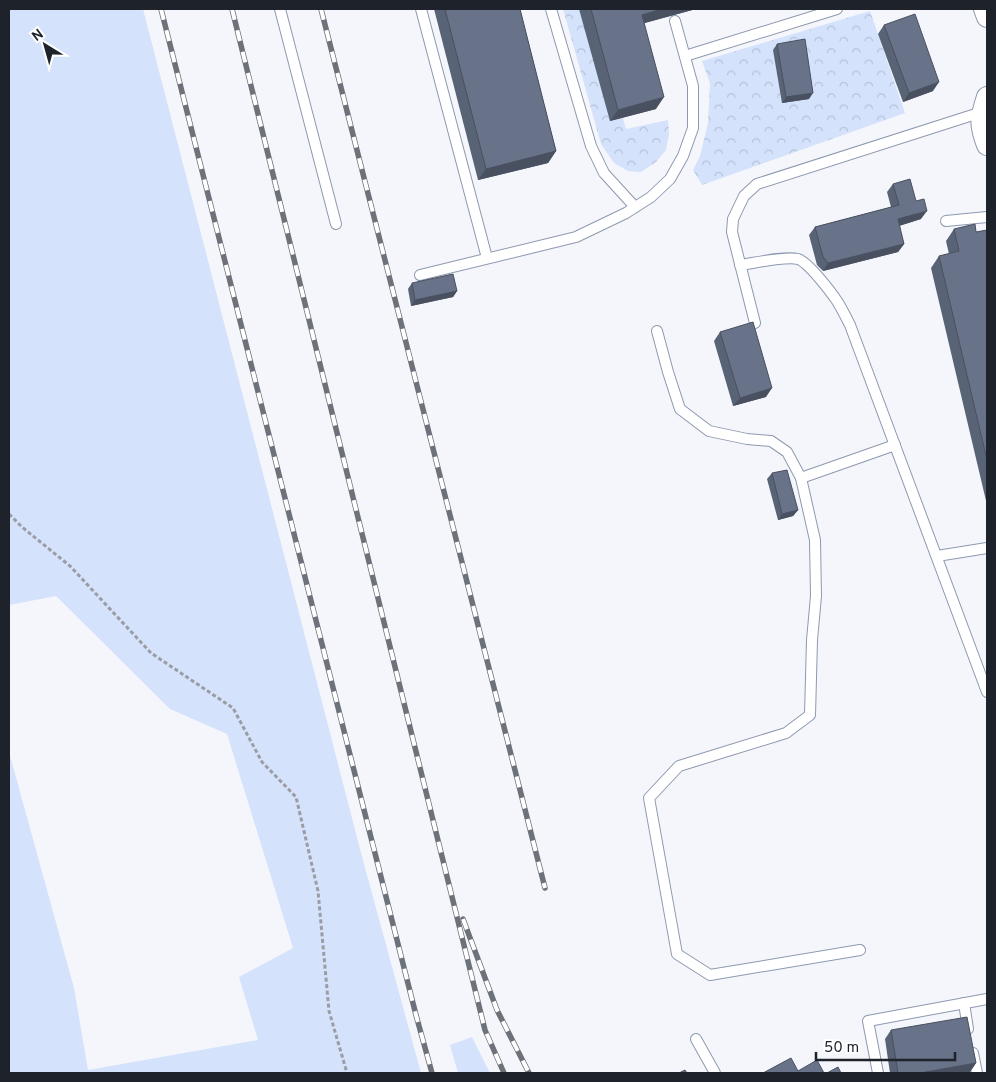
<svg xmlns="http://www.w3.org/2000/svg" width="996" height="1082" font-family="Overpass,sans-serif">
	<style>
		.green { fill: #d5e2fc }
		.forest { fill: url(#forest-crowns) }
		.lines { fill: none; stroke-linecap: round; stroke-linejoin: round }
		.lane-casing { stroke: #8d99b0; stroke-width: 12 }
		.street-casing { stroke: #8d99b0; stroke-width: 22 }
		.path { stroke: #9a9da4; stroke-width: 3; stroke-dasharray: 4 2.5; stroke-linecap: butt }
		.lane { stroke: #fff; stroke-width: 10 }
		.street { stroke: #fff; stroke-width: 20 }
		.rail-casing { stroke: #6d7179; stroke-width: 5.5 }
		.rail { stroke: #fff; stroke-width: 4; stroke-dasharray: 11; stroke-linecap: butt }
		.wall { fill: #596376 }
		.shaded-wall { fill: #495060 }
		.building { fill: #687389; stroke: #495060 }
	</style>
	<defs>
		<pattern id="forest-crowns" width="20" height="18" patternUnits="userSpaceOnUse" patternTransform="scale(1.25)"><rect width="20" height="18" fill="#d5e2fc"/><path d="M2 6a3 3 0 1 1 6 0M12 15a3 3 0 1 1 6 0" fill="none" stroke="#b6c2d8"/></pattern>
	</defs>
	<rect width="100%" height="100%" fill="#f4f6fb"/>
	<g class="green">
		<polygon points="9,9 143,9 361,853 421,1073 9,1073 9,752 74,988 88,1070 258,1040 239,977 293,948 227,734 170,709 56,596 9,605"/>
		<polygon points="472,1037 490,1073 458,1073 450,1045"/>
	</g>
	<g class="forest">
		<polygon points="563,9 592,9 626,129 668,120 669,134 666,150 656,162 641,172 628,171 614,163 601,144"/>
		<polygon points="870,11 905,113 702,185 693,170 700,156 708,123 710,83 702,61"/>
	</g>
	<g class="lines">
		<g class="lane-casing">
			<g id="lane">
				<polyline points="280,9 336,224"/>
				<polyline points="421,9 487,258"/>
				<polyline points="551,9 591,146 604,173 635,207"/>
				<polyline points="685,56 837,9"/>
				<polyline points="946,221 987,217"/>
				<path d="M740,265C755,263 784,256 798,259C808,262 831,292 837,301C842,309 846,317 850,325L987,692"/>
				<polyline points="420,275 576,237 626,213 651,197 670,179 683,156 693,128 693,86 675,21"/>
				<polyline points="755,323 732,232 733,219 744,196 757,184 982,112"/>
				<polyline points="657,331 668,372 680,409 709,431 747,439 771,441 787,452 801,478 895,445"/>
				<polyline points="801,478 815,540 816,596 812,640 810,715 786,733 679,766 649,798 677,954 710,975 860,950"/>
				<polyline points="937,556 987,548"/>
				<polyline points="964,1003 968,1029"/>
				<polyline points="696,1039 715,1073"/>
				<polyline points="973,1053 977,1073"/>
				<polyline points="878,1073 868,1021 987,999"/>
			</g>
		</g>
		<g class="street-casing">
			<g id="street">
				<polyline points="984,9 987,17"/>
				<path d="M987,97C980,118 979,124 987,145"/>
			</g>
		</g>
		<polyline class="path" points="9,514 22,527 70,566 151,653 233,708 262,762 296,797 318,891 329,1011 347,1073"/>
		<use href="#lane" class="lane"/>
		<use href="#street" class="street"/>
		<g class="rail-casing">
			<g id="rail">
				<polyline points="161,9 416,1015 432,1073"/>
				<polyline points="232,9 485,1030 504,1073"/>
				<polyline points="321,9 545,888"/>
				<polyline points="463,919 497,1010 529,1073"/>
			</g>
		</g>
		<use href="#rail" class="rail"/>
	</g>
	<g class="wall">
		<polygon points="434,9 520,9 556,151 548,163 478,180"/>
		<polygon points="579,9 696,9 644,23 656,109 610,121"/>
		<polygon points="884,25 933,91 903,102 878,34"/>
		<polygon points="777,44 809,99 782,103 773,50"/>
		<polygon points="893,184 921,219 899,226 904,244 898,252 823,271 817,265 809,235 815,227 891,207 887,192"/>
		<polygon points="954,229 976,232 987,230 987,505 931,268 939,256 949,254 946,241"/>
		<polygon points="412,283 457,291 453,297 411,306 408,289"/>
		<polygon points="720,332 766,397 733,406 714,341"/>
		<polygon points="772,473 798,510 793,516 778,520 767,479"/>
		<polygon points="891,1030 976,1063 970,1072 964,1073 890,1073 885,1039"/>
	</g>
	<g class="shaded-wall">
		<polygon points="662,9 696,9 634,26 642,15"/>
		<polygon points="939,82 933,91 903,102 909,93"/>
		<polygon points="813,93 809,99 782,103 786,97"/>
		<polygon points="664,97 656,109 610,121 618,110"/>
		<polygon points="556,151 548,163 478,180 486,169"/>
		<polygon points="927,211 921,219 892,228 898,219"/>
		<polygon points="904,244 898,252 823,271 828,263"/>
		<polygon points="457,291 453,297 411,306 415,300"/>
		<polygon points="772,388 766,397 733,406 740,398"/>
		<polygon points="798,510 793,516 778,520 782,514"/>
		<polygon points="976,1063 970,1072 964,1073 920,1073"/>
	</g>
	<g class="building">
		<polygon points="445,9 520,9 556,151 486,169"/>
		<polygon points="591,9 662,9 642,15 664,97 618,110"/>
		<polygon points="915,14 939,82 909,93 884,25"/>
		<polygon points="805,39 813,93 786,97 777,44"/>
		<polygon points="910,179 916,201 924,199 927,211 898,219 904,244 828,263 823,257 815,227 899,205 893,184"/>
		<polygon points="975,224 976,232 987,230 987,460 939,256 959,251 954,229"/>
		<polygon points="453,274 457,291 415,300 412,283"/>
		<polygon points="753,322 772,388 740,398 720,332"/>
		<polygon points="787,470 798,510 782,514 772,473"/>
		<polygon points="967,1017 976,1063 920,1073 898,1073 891,1030"/>
		<polygon points="791,1058 798,1071 817,1060 824,1073 763,1073"/>
		<polygon points="838,1067 841,1073 827,1073"/>
		<polygon points="685,1070 687,1073 679,1073"/>
	</g>
	<rect width="996" height="1082" fill="none" stroke="#1d222b" stroke-width="20"/>
	<g transform="translate(45 45) rotate(323)" stroke="#ffffff" stroke-width="4" paint-order="stroke">
	<path d="M0-4L9 19L0 12L-9 19Z" fill="#1d222b"/>
	<text y="-8" font-size="14" font-weight="bold" text-anchor="middle" fill="#1d222b">N</text>
	</g>
	<path d="M816 1052v8h139v-8" fill="none" stroke="#1d222b" stroke-width="2.5"/>
	<text x="824" y="1052" font-size="15" fill="#1d222b" stroke="#ffffff" stroke-width="4" paint-order="stroke">50 m</text>
</svg>
